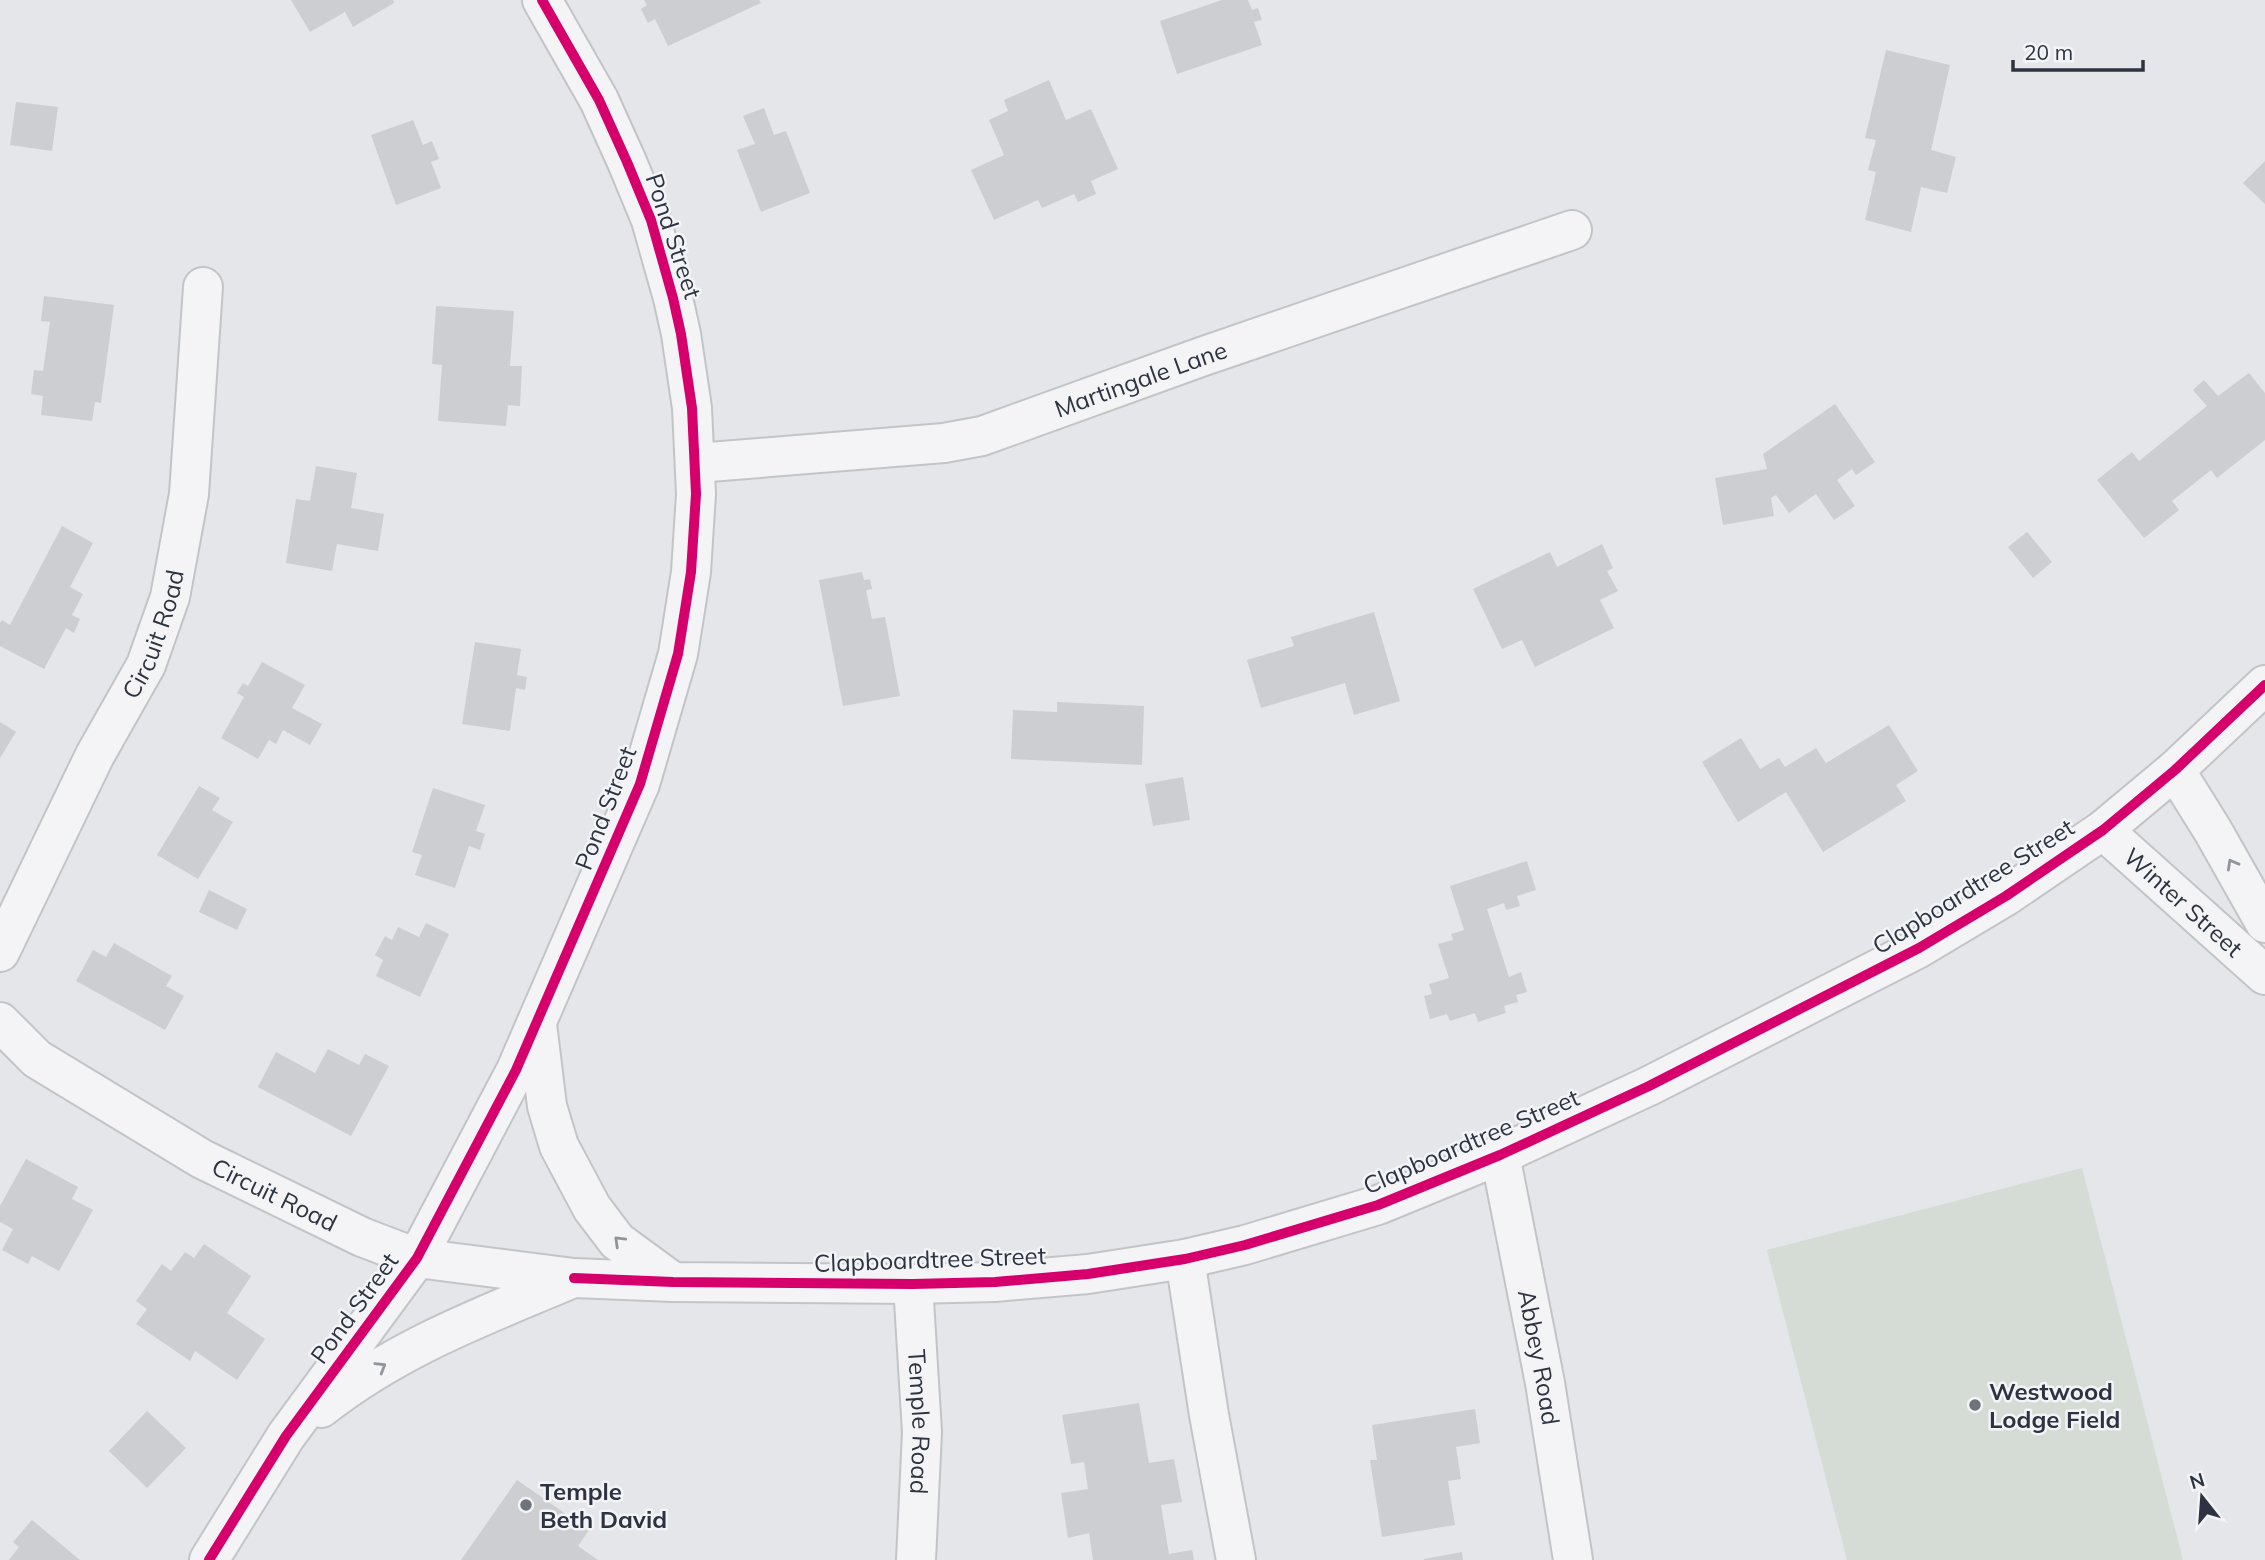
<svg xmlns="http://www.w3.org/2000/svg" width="2265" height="1560" font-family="Mulish,sans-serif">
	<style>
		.green { fill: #d5dcd5 }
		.building { fill: #cdced1 }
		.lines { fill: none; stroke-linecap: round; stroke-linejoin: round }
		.minor-casing { stroke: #c3c4c7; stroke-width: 42 }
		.minor { stroke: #f4f4f6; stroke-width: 38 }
		.cycleway-casing { stroke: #f3f4f7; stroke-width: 15 }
		.cycleway { stroke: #d6006c; stroke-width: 10 }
		.oneway { stroke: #90949b }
		.poi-dot { fill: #6d727b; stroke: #f3f4f7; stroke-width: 2.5 }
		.labels { text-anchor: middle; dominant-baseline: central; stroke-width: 5; stroke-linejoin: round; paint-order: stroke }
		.street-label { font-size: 24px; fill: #2d3340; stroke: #f3f4f7 }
		.poi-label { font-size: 24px; font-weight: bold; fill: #2d3340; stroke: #f3f4f7; text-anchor: start }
	</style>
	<rect width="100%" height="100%" fill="#e4e6e9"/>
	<polygon class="green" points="2082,1168 2183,1560 1847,1560 1767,1250"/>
	<g class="building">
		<polygon points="291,0 393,0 394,3 353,27 345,12 310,32"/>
		<polygon points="644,0 759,0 761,3 668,46 655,19 648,23 641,9 647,5"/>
		<polygon points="1222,0 1248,0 1252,10 1258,8 1262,20 1254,22 1262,45 1177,74 1160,21"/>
		<polygon points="1886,50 1950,65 1931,150 1956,157 1947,193 1921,187 1911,232 1865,220 1876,172 1868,170 1876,140 1865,138"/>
		<polygon points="1049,80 1066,120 1091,109 1118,169 1091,181 1096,194 1078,202 1074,194 1042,208 1038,200 994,220 971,170 1004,155 989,120 1008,111 1004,100"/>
		<polygon points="16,102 58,107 52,151 10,145"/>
		<polygon points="764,108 774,135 786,131 810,193 761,212 737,150 755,144 743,116"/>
		<polygon points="413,120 423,145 432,141 439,159 431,162 441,188 396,205 371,135"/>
		<polygon points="2265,161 2265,204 2243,183"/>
		<polygon points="44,296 114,305 101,403 95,402 92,421 41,415 43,396 31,394 34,370 43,371 50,322 41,321"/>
		<polygon points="436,306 514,311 510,366 522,366 520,406 508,405 506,426 438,421 442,365 432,364"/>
		<polygon points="2249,373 2265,393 2265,440 2217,478 2211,470 2172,501 2179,510 2144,538 2097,480 2132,452 2139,461 2207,406 2193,390 2204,380 2218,396"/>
		<polygon points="1835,404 1875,462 1856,475 1852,469 1837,480 1855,506 1834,520 1816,494 1789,513 1776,495 1771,498 1774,516 1723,525 1715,478 1767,469 1763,454"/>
		<polygon points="316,466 357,473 351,508 384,514 378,551 337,544 332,571 286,563 296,499 310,501"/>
		<polygon points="62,526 93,543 70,587 83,594 72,615 80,619 74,633 66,628 44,669 0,646 0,623 2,620 10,625"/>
		<polygon points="2027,532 2052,562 2033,578 2008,547"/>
		<polygon points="1602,544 1613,568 1607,571 1618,591 1600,600 1614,628 1535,667 1522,640 1502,649 1473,589 1550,552 1557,567"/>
		<polygon points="862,572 864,580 870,579 872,589 866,590 872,619 885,617 900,696 843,706 819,580"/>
		<polygon points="1374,612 1400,701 1354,715 1345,683 1261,708 1247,660 1294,646 1291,637"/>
		<polygon points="475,642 521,649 517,675 527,677 525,690 516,688 510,731 462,724"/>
		<polygon points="262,662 305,685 292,708 322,724 310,745 283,730 276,744 269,740 258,759 221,738 244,697 237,693 243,683 248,686"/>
		<polygon points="1057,702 1144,706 1142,765 1011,759 1013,710 1057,712"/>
		<polygon points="0,722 16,732 0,758"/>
		<polygon points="1889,725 1918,771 1896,785 1906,801 1823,852 1786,792 1738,822 1702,762 1741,738 1760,769 1779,758 1785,767 1816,748 1826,763"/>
		<polygon points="1183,777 1190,820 1153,826 1145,784"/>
		<polygon points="199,786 220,798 212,810 233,822 198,879 157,855"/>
		<polygon points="433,788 485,805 476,831 485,834 480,850 469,846 455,888 415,875 422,855 412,852"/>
		<polygon points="1527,861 1536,890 1517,896 1520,906 1506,910 1504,903 1487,909 1509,977 1521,972 1527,992 1516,995 1518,1002 1504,1006 1506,1013 1478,1022 1475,1013 1450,1021 1447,1014 1430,1019 1424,996 1432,994 1429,984 1449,978 1438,944 1453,940 1451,934 1464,930 1450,886"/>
		<polygon points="209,890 247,909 237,930 199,912"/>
		<polygon points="426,923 449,934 420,997 376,976 383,960 375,955 385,936 392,940 398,927 419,937"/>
		<polygon points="114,943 172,976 166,986 184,996 165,1030 76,981 93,950 106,957"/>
		<polygon points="328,1049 359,1065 365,1054 389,1066 351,1136 258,1087 276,1052 315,1073"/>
		<polygon points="26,1159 78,1187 72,1199 93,1210 59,1271 32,1256 28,1264 2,1250 13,1229 0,1222 0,1206"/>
		<polygon points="204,1244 251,1276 227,1313 265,1339 237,1380 195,1351 190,1361 136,1324 147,1309 136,1301 162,1264 171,1271 185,1252 194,1258"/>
		<polygon points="1139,1403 1149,1463 1174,1459 1182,1502 1161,1505 1169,1554 1192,1550 1194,1560 1093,1560 1089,1533 1068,1538 1061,1493 1088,1489 1084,1462 1071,1464 1062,1415"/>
		<polygon points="1475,1409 1480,1443 1456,1447 1461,1479 1448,1481 1455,1525 1382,1537 1370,1460 1377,1460 1372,1425"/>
		<polygon points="147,1411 186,1448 147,1488 109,1451"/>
		<polygon points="517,1480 589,1530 578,1546 598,1560 461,1560"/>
		<polygon points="32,1520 80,1560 9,1560 19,1547 13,1542"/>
		<polygon points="1462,1552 1463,1560 1424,1560 1424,1559"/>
	</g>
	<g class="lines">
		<g class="minor-casing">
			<g id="minor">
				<path id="s1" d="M697,463L944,443L982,436L1201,357L1572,230"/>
				<polyline points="2175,770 2213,831 2265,923"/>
				<path id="s2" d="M2103,830L2265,975"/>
				<path id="s3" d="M0,952L95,755L146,665L170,597L189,494L203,287"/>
				<path id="s4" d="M0,1022L37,1059L202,1159L362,1237L417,1258L574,1278L673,1282L913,1284L995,1282L1088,1274L1185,1259L1245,1245L1378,1205L1500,1155L1649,1086L1919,948L2006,896L2103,830L2175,770L2265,685"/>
				<polyline points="537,1024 547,1106 559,1146 592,1208 617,1241 673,1282"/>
				<path id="s5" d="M1500,1155L1545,1383L1573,1560"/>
				<polyline points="1185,1259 1209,1415 1236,1560"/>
				<path id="s6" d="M913,1284L922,1432L916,1560"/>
				<path d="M321,1408C399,1347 481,1317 571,1279"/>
				<polyline points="209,1560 286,1436 417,1258 516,1070 640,784 678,654 691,572 696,494 692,408 681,334 673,298 651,220 627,162 599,100 542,0"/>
			</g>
		</g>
		<use href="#minor" class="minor"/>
		<g class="cycleway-casing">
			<g id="cycleway">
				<polyline points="574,1278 673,1282 913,1284 995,1282 1088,1274 1185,1259 1245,1245 1378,1205 1500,1155 1649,1086 1919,948 2006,896 2103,830 2175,770 2265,685"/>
				<polyline points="209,1560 286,1436 417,1258 516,1070 640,784 678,654 691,572 696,494 692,408 681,334 673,298 651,220 627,162 599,100 542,0"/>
			</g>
		</g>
		<use href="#cycleway" class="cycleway"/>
	</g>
	<defs><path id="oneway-chevron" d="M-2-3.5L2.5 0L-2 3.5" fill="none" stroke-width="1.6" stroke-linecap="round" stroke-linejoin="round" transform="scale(1.75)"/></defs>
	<g class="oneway">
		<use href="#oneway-chevron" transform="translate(2232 864) rotate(-119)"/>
		<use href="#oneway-chevron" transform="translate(619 1241) rotate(-136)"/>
		<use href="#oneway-chevron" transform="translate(381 1367) rotate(-31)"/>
	</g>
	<g class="poi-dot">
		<circle cx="1975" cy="1405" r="7"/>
		<circle cx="526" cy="1505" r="7"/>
	</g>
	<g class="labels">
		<g class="street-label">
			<text transform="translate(674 236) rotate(72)">Pond Street</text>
			<text stroke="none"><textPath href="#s1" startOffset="455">Martingale Lane</textPath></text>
			<text stroke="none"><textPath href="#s3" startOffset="354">Circuit Road</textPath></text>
			<text transform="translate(605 808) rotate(-69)">Pond Street</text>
			<text transform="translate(1973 886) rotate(-32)">Clapboardtree Street</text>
			<text stroke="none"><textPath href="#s2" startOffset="108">Winter Street</textPath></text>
			<text transform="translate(1471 1141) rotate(-23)">Clapboardtree Street</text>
			<text stroke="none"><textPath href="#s4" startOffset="326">Circuit Road</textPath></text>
			<text transform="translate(930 1259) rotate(-2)">Clapboardtree Street</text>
			<text transform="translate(354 1308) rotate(-54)">Pond Street</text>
			<text stroke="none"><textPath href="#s5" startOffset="206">Abbey Road</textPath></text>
			<text stroke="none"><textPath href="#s6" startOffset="138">Temple Road</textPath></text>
		</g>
		<g class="poi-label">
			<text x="1989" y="1391">Westwood<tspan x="1989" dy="28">Lodge Field</tspan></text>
			<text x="540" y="1491">Temple<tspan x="540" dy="28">Beth David</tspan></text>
		</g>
	</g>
	<g transform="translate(2202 1497) rotate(343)" stroke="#f3f4f7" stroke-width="5" paint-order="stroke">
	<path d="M0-5L12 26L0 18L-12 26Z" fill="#2d3340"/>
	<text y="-10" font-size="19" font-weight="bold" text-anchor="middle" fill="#2d3340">N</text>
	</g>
	<path d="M2013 60v10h130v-10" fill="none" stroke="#2d3340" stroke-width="3.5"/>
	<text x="2024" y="60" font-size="21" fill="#2d3340" stroke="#f3f4f7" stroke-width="5" paint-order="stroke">20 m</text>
</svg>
